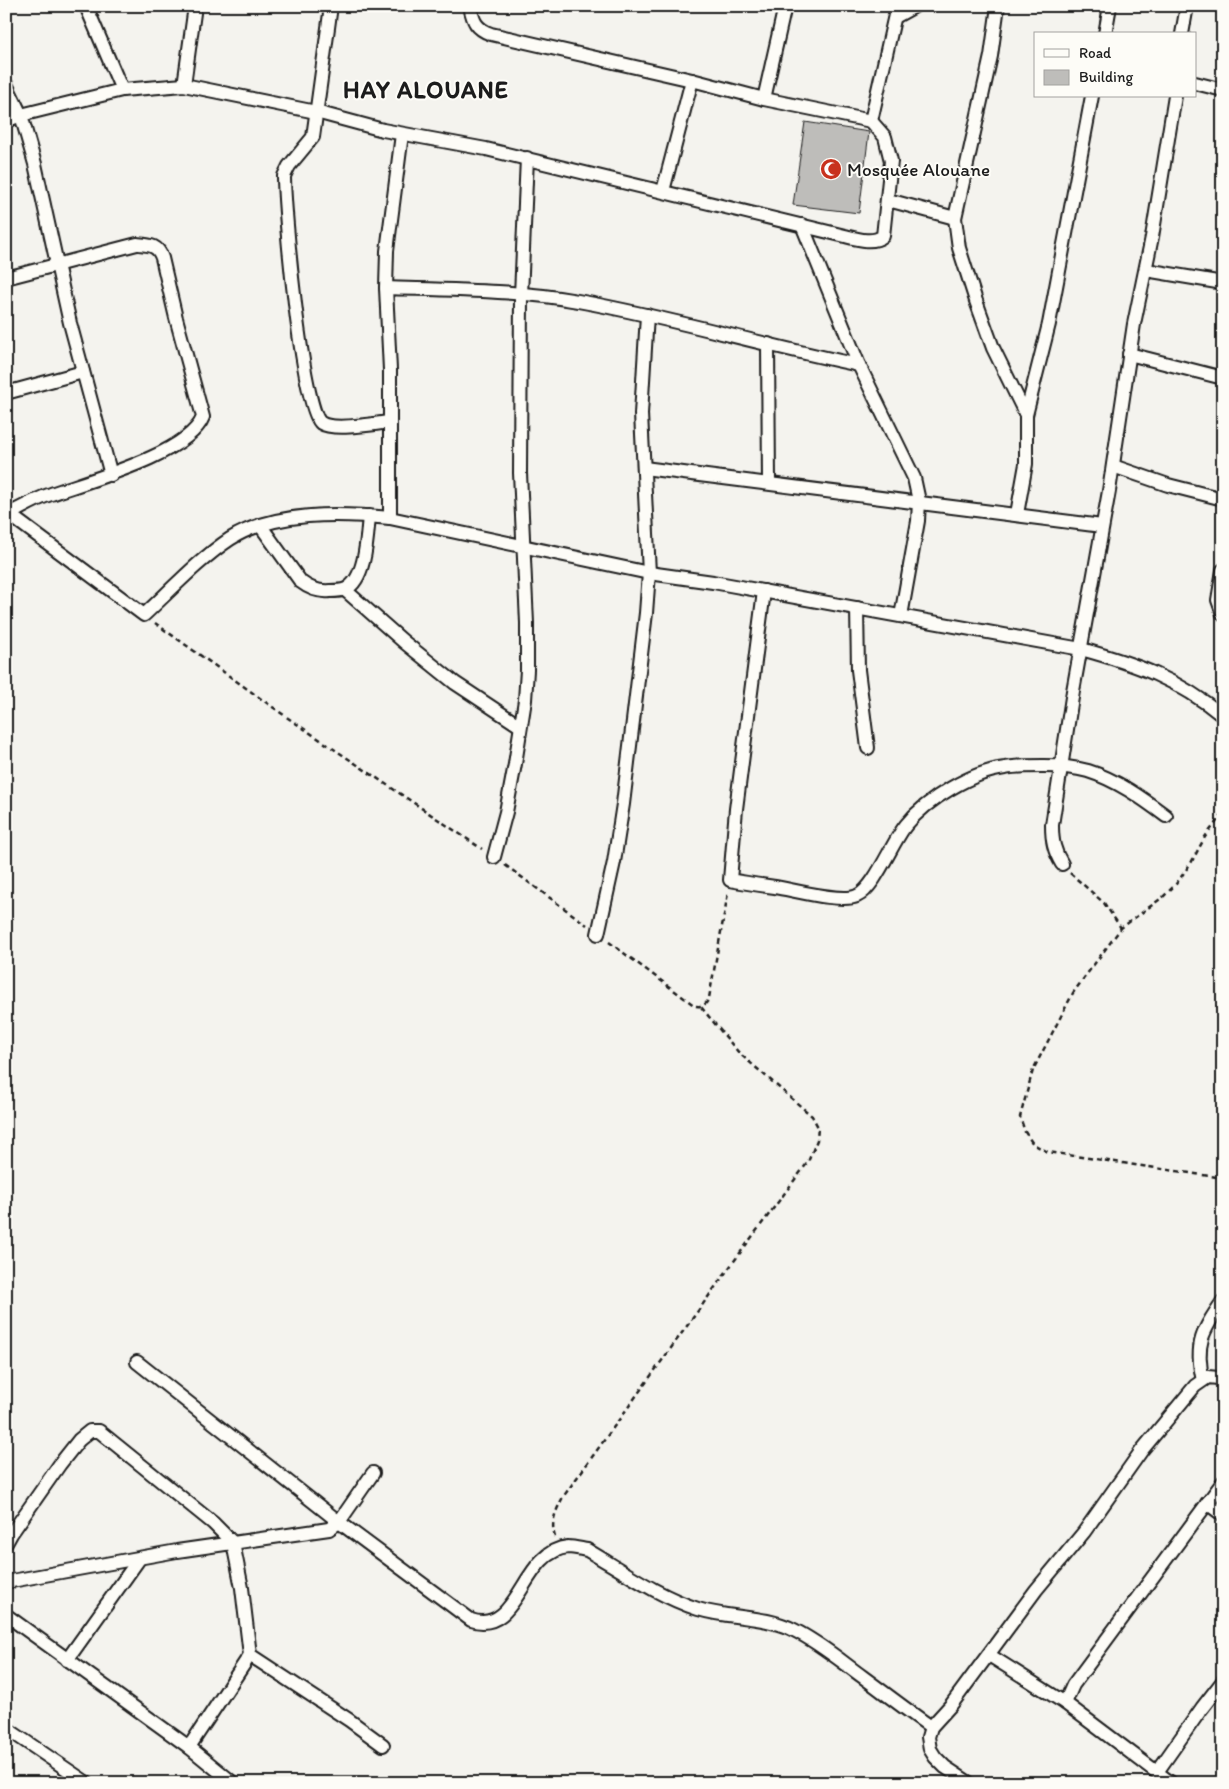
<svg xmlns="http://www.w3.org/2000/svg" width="1229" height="1789" font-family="Itim,sans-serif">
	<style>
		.building { fill: #bebdba; stroke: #1c1c1c }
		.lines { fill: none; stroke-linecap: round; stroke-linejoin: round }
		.street-casing { stroke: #1c1c1c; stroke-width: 16 }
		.path { stroke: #1c1c1c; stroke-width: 2.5; stroke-dasharray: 5 4; stroke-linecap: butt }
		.street { stroke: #fdfcf7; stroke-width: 12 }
		.labels { text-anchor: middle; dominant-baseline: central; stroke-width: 4; stroke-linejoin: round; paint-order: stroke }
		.poi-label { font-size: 19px; fill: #1c1c1c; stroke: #fdfcf7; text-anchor: start }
		.district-label { font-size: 24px; font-weight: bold; letter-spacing: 1px; fill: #1c1c1c; stroke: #fdfcf7 }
	</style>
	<rect width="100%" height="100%" fill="#f4f3ee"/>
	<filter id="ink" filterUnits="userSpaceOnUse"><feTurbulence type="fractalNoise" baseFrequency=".02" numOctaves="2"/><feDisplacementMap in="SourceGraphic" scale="10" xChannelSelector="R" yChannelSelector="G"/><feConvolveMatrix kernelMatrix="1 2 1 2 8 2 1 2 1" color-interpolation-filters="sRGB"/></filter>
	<g filter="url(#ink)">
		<polygon class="building" points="805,122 869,132 859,213 793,205"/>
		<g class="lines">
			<g class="street-casing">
				<g id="street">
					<polyline points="86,6 122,90"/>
					<path d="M331,6L313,137L289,166L284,176C284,209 302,409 321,423C333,431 374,424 389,422"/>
					<polyline points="998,6 991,56 955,218 959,248 976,301 993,348 1026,415 1026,464 1017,514"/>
					<polyline points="895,17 915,6"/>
					<polyline points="1105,34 1110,6"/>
					<polyline points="1182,34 1187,6"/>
					<polyline points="1195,83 1223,90"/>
					<polyline points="6,84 21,115 35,164 70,323 111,475"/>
					<polyline points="184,85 195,6"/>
					<polyline points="764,99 785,6"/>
					<path d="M6,121L21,115L122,90L184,85L316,112L383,130L486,149L845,236C857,239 873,244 883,236L891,161L885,137L871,121L764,99L692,80L491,34C476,29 473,21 470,6"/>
					<polyline points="871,121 897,6"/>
					<polyline points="663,191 692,80"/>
					<polyline points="888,200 955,218"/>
					<polyline points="802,225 859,365 914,478 919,501 918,521 901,616"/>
					<polyline points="1146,270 1223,283"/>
					<path d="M6,278L137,244C150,245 158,245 162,258L176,318L203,417C189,454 87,481 51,494C36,499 23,507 9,514"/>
					<path d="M386,288C448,290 517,290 578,301C673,318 765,346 859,365"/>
					<polyline points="768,344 769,483"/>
					<polyline points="1129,354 1223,378"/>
					<polyline points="6,393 83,372"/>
					<polyline points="1026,415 1049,324 1092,96"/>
					<polyline points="1113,466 1168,485 1223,499"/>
					<polyline points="644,468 1102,526"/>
					<path d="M6,512L144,615C171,590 200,559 230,539C274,511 340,513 390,518L649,573L713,582L1081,649C1136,664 1178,679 1223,716"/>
					<polyline points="390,518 390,370 386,288 387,251 402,134"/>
					<path d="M260,525L301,582C310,589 319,592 330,591C335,591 341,591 346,589C366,579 367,536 369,516"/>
					<polyline points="1223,570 1218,600 1223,614"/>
					<polyline points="345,590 404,642 455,683 520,726"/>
					<path d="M764,591L736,809L730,880C745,883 760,885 775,887C794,890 841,903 857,896C875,888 892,842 906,825C927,799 972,772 1005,768C1018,766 1031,766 1043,766C1058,766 1074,767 1088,771C1117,780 1142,798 1166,816"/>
					<polyline points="857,608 858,670 868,748"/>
					<polyline points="494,857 506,812 515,764 525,700 527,670 527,623 520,473 521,295 527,158"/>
					<path d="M1062,864C1054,851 1052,841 1052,825L1073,691L1109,491L1134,324L1152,237L1175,96"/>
					<polyline points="598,934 614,862 623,804 646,613 649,573 641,414 647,315"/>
					<path d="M137,1362L339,1522L471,1620C520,1636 521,1551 568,1547C574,1547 581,1549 587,1550C623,1571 658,1596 698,1609C731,1619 763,1615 794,1630C820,1643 841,1661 863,1677C886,1694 908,1711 931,1727"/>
					<path d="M1203,1380C1194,1344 1203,1330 1223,1301"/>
					<polyline points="1207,1503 1223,1515"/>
					<polyline points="6,1543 11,1534 60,1464 79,1440 90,1431 99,1431 213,1523 233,1543 242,1588 250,1655 349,1720 383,1745"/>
					<polyline points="6,1582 177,1551 329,1529 339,1522 373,1473"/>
					<polyline points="6,1615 189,1747 233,1783"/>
					<polyline points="989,1655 1065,1703"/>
					<polyline points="67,1660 139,1559"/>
					<polyline points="6,1728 87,1783"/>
					<polyline points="189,1747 250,1655"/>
					<polyline points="1157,1772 1202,1708 1223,1681"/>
					<polyline points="969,1783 945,1767 935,1757 930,1749 928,1737 931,1727 951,1705 1036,1590 1084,1532 1142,1450 1195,1386 1208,1377 1218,1378 1223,1381"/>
					<polyline points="1171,1783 1065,1703 1073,1685 1223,1482"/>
				</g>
			</g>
			<g class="path">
				<polyline points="155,623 288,718 482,849"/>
				<polyline points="1223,813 1205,837 1191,863 1176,884 1163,897 1121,928 1073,993 1033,1070 1020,1117 1025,1132 1033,1144 1048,1152 1223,1178"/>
				<polyline points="505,865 587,925"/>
				<polyline points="1070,873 1104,903 1121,928"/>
				<path d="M609,942L695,1006C703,1007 706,1005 709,998L728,893"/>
				<path d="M555,1537C550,1522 556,1511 563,1497L737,1257L808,1162L817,1140L818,1127L812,1116L739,1053L701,1007"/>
			</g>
			<use href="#street" class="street"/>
		</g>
	</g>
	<defs>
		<g id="mosque-disc" transform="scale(1.125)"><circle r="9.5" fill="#c8321e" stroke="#fdfcf7"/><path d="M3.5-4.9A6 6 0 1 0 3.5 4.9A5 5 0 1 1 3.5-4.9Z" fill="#fff"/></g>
	</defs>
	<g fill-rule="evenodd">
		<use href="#mosque-disc" x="831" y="169"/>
	</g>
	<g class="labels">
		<g class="poi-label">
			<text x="847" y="169">Mosquée Alouane</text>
		</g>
		<g class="district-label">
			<text x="426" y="89">HAY ALOUANE</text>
		</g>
	</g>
	<rect width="1229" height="1789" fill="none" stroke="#fdfcf7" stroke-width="25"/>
	<rect x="12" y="12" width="1204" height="1764" fill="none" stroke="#1c1c1c" stroke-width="2" filter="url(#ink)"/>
	<rect x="1034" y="32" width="162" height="65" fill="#fdfcf7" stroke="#a3a29f"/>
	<rect x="1044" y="49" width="25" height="8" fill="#fdfcf7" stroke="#a3a29f"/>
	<text x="1079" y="58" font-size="15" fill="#1c1c1c">Road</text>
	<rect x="1044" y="70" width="25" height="15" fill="#bebdba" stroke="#a3a29f"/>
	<text x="1079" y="82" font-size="15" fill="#1c1c1c">Building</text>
</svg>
